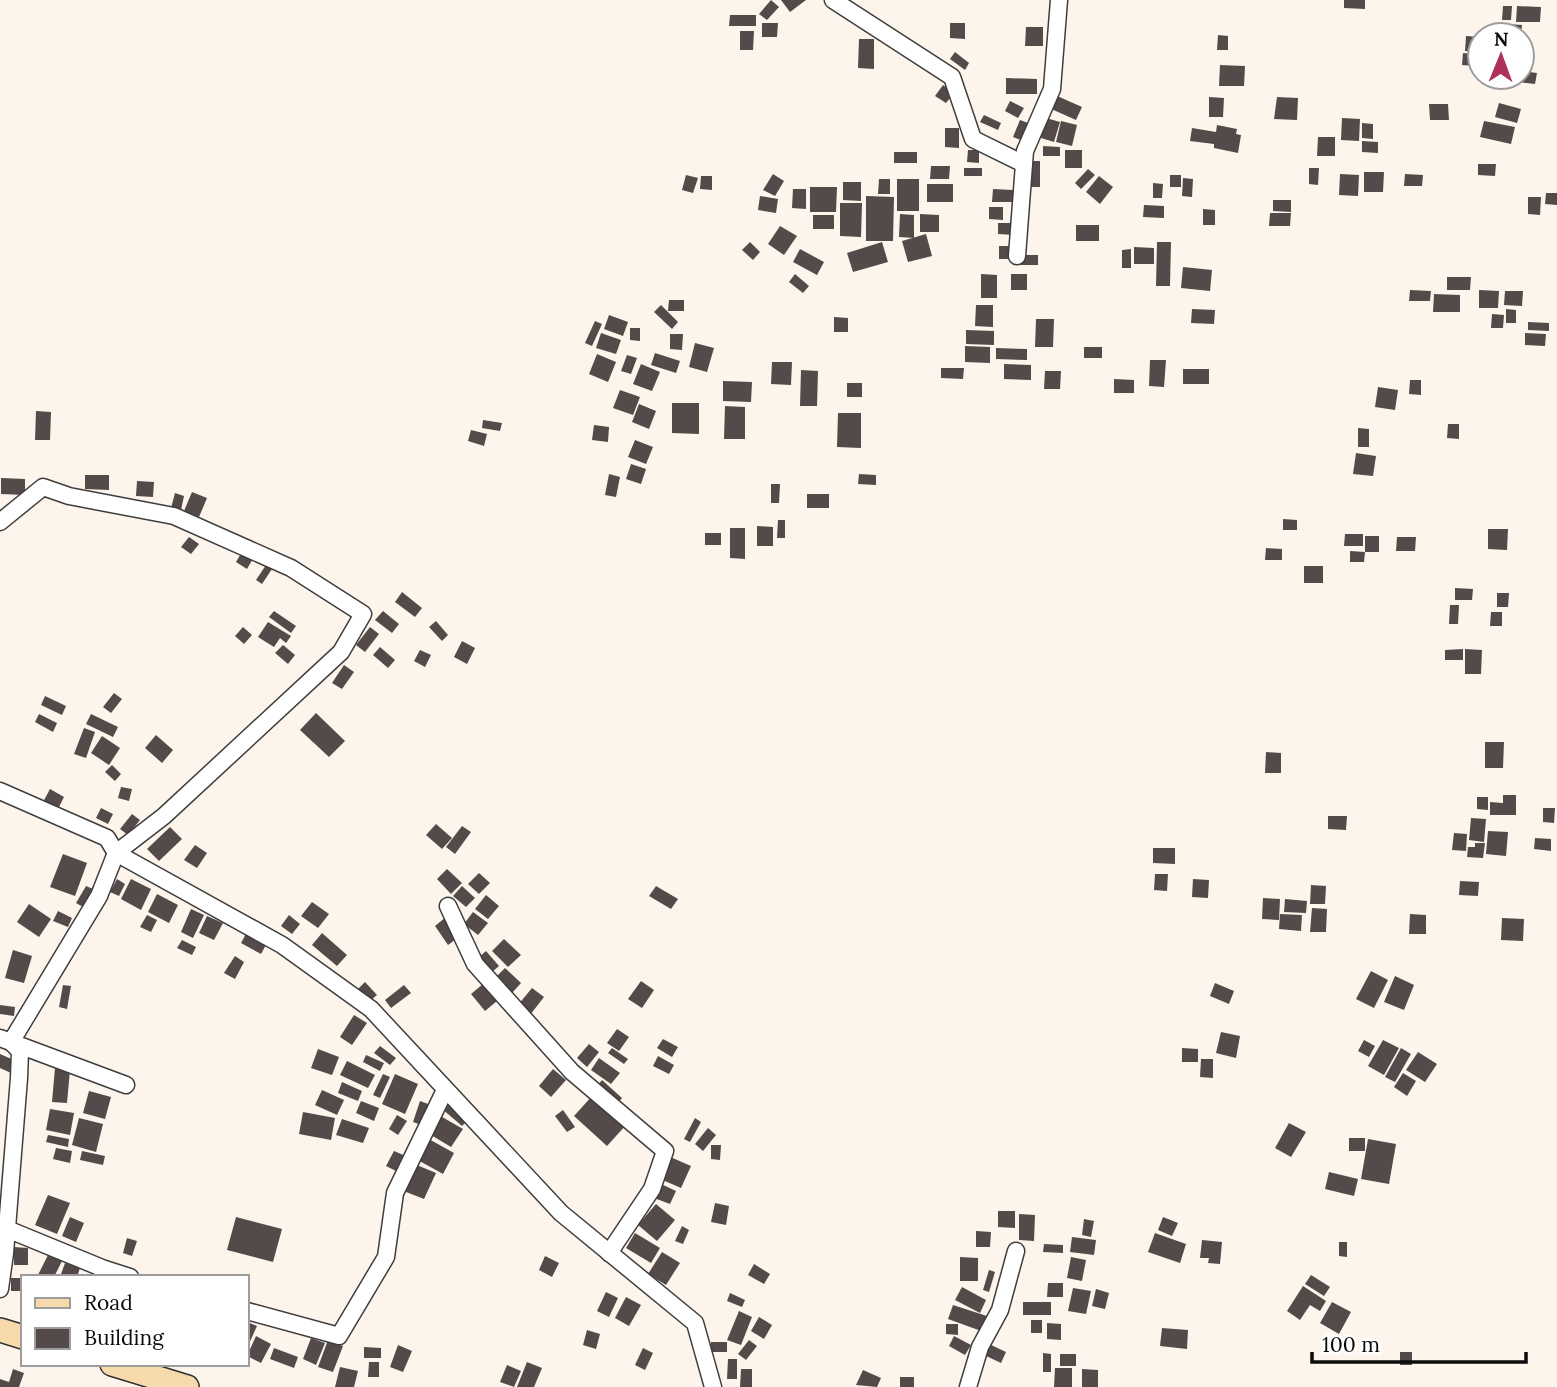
<svg xmlns="http://www.w3.org/2000/svg" width="1557" height="1387" font-family="Lora,serif">
	<style>
		.building { fill: #534a49 }
		.lines { fill: none; stroke-linecap: round; stroke-linejoin: round }
		.minor-casing { stroke: #3e3e3e; stroke-width: 19 }
		.secondary-casing { stroke: #2d2d2d; stroke-width: 26 }
		.minor { stroke: #fff; stroke-width: 16 }
		.secondary { stroke: #f7daac; stroke-width: 23 }
	</style>
	<rect width="100%" height="100%" fill="#fdf5eb"/>
	<g class="building">
		<polygon points="771,0 779,7 767,20 759,14"/>
		<polygon points="781,0 806,0 790,12"/>
		<polygon points="1344,0 1365,0 1365,9 1344,8"/>
		<polygon points="1503,6 1512,6 1511,20 1502,20"/>
		<polygon points="1517,6 1541,7 1540,22 1516,22"/>
		<polygon points="730,15 756,15 756,26 729,26"/>
		<polygon points="762,23 778,23 777,37 762,37"/>
		<polygon points="950,23 965,23 965,39 950,38"/>
		<polygon points="1507,24 1522,25 1521,35 1506,35"/>
		<polygon points="1026,27 1043,27 1043,46 1025,46"/>
		<polygon points="740,31 754,31 753,50 740,50"/>
		<polygon points="1218,35 1228,36 1228,50 1217,50"/>
		<polygon points="1466,36 1480,37 1480,52 1465,51"/>
		<polygon points="859,39 874,39 874,69 858,68"/>
		<polygon points="955,52 969,63 965,70 950,59"/>
		<polygon points="1463,53 1474,54 1474,66 1462,65"/>
		<polygon points="1220,65 1245,66 1244,86 1219,86"/>
		<polygon points="1522,71 1537,73 1535,84 1519,82"/>
		<polygon points="1006,78 1037,79 1037,94 1006,94"/>
		<polygon points="943,85 954,93 946,103 935,96"/>
		<polygon points="1055,95 1082,107 1076,120 1049,108"/>
		<polygon points="1209,97 1224,98 1223,117 1209,117"/>
		<polygon points="1277,97 1298,98 1297,120 1274,119"/>
		<polygon points="1010,101 1024,108 1018,118 1005,111"/>
		<polygon points="1499,103 1521,109 1517,123 1495,117"/>
		<polygon points="1429,104 1448,104 1449,120 1430,120"/>
		<polygon points="984,115 1001,123 998,130 980,122"/>
		<polygon points="1046,118 1060,122 1054,142 1041,138"/>
		<polygon points="1342,118 1360,119 1359,141 1341,140"/>
		<polygon points="1020,120 1028,123 1021,140 1013,137"/>
		<polygon points="1061,121 1077,125 1072,146 1056,142"/>
		<polygon points="1484,121 1515,127 1511,144 1480,137"/>
		<polygon points="1362,123 1373,124 1373,139 1362,138"/>
		<polygon points="1217,125 1237,129 1236,134 1241,135 1238,153 1214,148 1214,144 1190,141 1192,128 1216,132"/>
		<polygon points="945,128 959,128 959,148 945,147"/>
		<polygon points="1318,137 1335,137 1335,156 1317,156"/>
		<polygon points="1362,141 1378,142 1378,153 1362,152"/>
		<polygon points="1043,146 1060,147 1060,156 1043,156"/>
		<polygon points="968,150 979,150 979,163 967,162"/>
		<rect x="1065" y="150" width="17" height="18"/>
		<rect x="894" y="152" width="23" height="11"/>
		<rect x="1028" y="161" width="12" height="26"/>
		<polygon points="1478,164 1496,164 1495,176 1478,175"/>
		<polygon points="931,166 950,166 949,179 930,179"/>
		<rect x="964" y="168" width="18" height="8"/>
		<polygon points="1309,168 1319,168 1318,185 1309,184"/>
		<polygon points="1088,169 1095,175 1081,189 1075,183"/>
		<polygon points="1364,172 1384,172 1383,192 1364,192"/>
		<polygon points="773,174 784,181 775,196 763,190"/>
		<polygon points="1340,174 1359,175 1358,196 1339,195"/>
		<polygon points="1405,174 1423,175 1422,186 1404,186"/>
		<polygon points="686,175 698,178 693,193 682,190"/>
		<rect x="1170" y="175" width="11" height="12"/>
		<polygon points="701,176 712,176 712,190 700,189"/>
		<polygon points="1099,176 1113,187 1100,204 1086,192"/>
		<polygon points="1183,178 1193,179 1192,197 1182,196"/>
		<polygon points="879,179 890,179 890,194 878,194"/>
		<rect x="897" y="179" width="22" height="32"/>
		<polygon points="843,182 861,182 861,201 843,200"/>
		<polygon points="1153,183 1163,184 1162,198 1153,198"/>
		<rect x="927" y="184" width="26" height="18"/>
		<polygon points="810,187 837,187 836,212 810,212"/>
		<polygon points="793,189 806,189 806,209 792,208"/>
		<polygon points="993,189 1013,190 1013,202 992,202"/>
		<polygon points="1546,193 1557,193 1557,205 1545,204"/>
		<polygon points="760,196 778,199 776,213 758,210"/>
		<polygon points="866,196 894,197 893,241 866,241"/>
		<polygon points="1528,197 1541,197 1540,215 1528,214"/>
		<polygon points="1273,200 1291,200 1291,212 1273,211"/>
		<polygon points="840,203 862,203 861,237 840,236"/>
		<polygon points="1144,205 1164,206 1164,218 1143,217"/>
		<polygon points="989,207 1003,207 1003,220 989,219"/>
		<polygon points="1203,209 1215,210 1215,225 1203,225"/>
		<polygon points="1270,213 1291,213 1290,226 1269,226"/>
		<polygon points="900,214 914,215 914,238 899,237"/>
		<polygon points="920,214 939,215 939,232 920,232"/>
		<rect x="813" y="215" width="21" height="14"/>
		<polygon points="998,223 1014,223 1014,235 998,234"/>
		<rect x="1076" y="225" width="23" height="16"/>
		<polygon points="780,226 797,236 784,255 768,244"/>
		<polygon points="926,234 932,256 908,262 902,241"/>
		<polygon points="750,242 760,252 753,260 742,250"/>
		<polygon points="882,242 888,262 853,272 847,253"/>
		<polygon points="1157,242 1171,242 1170,286 1156,286"/>
		<rect x="999" y="246" width="12" height="13"/>
		<polygon points="1134,247 1154,248 1154,264 1134,264"/>
		<polygon points="800,249 824,262 817,275 793,262"/>
		<polygon points="1131,249 1131,268 1122,268 1122,250"/>
		<rect x="1016" y="255" width="22" height="10"/>
		<polygon points="1183,267 1212,270 1210,291 1181,288"/>
		<polygon points="795,274 809,286 803,293 789,282"/>
		<polygon points="981,274 997,275 997,298 981,298"/>
		<rect x="1011" y="274" width="16" height="16"/>
		<polygon points="1447,277 1471,277 1470,290 1447,290"/>
		<polygon points="1410,290 1431,291 1430,301 1409,301"/>
		<polygon points="1479,290 1499,291 1498,308 1479,308"/>
		<polygon points="1505,291 1523,291 1522,306 1504,305"/>
		<polygon points="1434,294 1460,295 1460,312 1433,312"/>
		<polygon points="669,300 684,300 684,311 668,311"/>
		<polygon points="661,305 678,322 672,329 654,312"/>
		<polygon points="976,305 993,305 993,327 975,326"/>
		<polygon points="1192,309 1215,310 1214,324 1191,323"/>
		<polygon points="1506,309 1516,310 1516,323 1506,323"/>
		<polygon points="1492,314 1504,315 1503,328 1491,328"/>
		<polygon points="609,315 628,322 623,336 604,329"/>
		<polygon points="834,317 848,318 848,332 834,332"/>
		<polygon points="1036,319 1054,319 1053,347 1035,347"/>
		<polygon points="595,321 602,324 592,346 585,343"/>
		<polygon points="1528,322 1549,323 1549,331 1528,330"/>
		<polygon points="630,328 640,328 640,341 630,340"/>
		<polygon points="966,330 994,331 994,345 966,344"/>
		<polygon points="601,333 621,340 616,354 596,348"/>
		<polygon points="1525,333 1546,334 1545,346 1525,345"/>
		<polygon points="670,334 683,334 682,350 670,349"/>
		<polygon points="695,343 714,348 707,372 689,367"/>
		<polygon points="965,346 990,347 990,363 965,362"/>
		<rect x="1084" y="347" width="18" height="11"/>
		<polygon points="996,348 1027,349 1027,360 996,359"/>
		<polygon points="655,353 680,361 676,373 651,365"/>
		<polygon points="597,354 616,362 608,382 589,374"/>
		<polygon points="627,355 637,358 631,374 621,371"/>
		<polygon points="1150,360 1166,360 1164,387 1149,386"/>
		<polygon points="772,362 792,362 791,385 771,384"/>
		<polygon points="641,364 660,372 652,391 633,384"/>
		<polygon points="1004,364 1031,365 1031,380 1004,379"/>
		<polygon points="941,368 964,368 963,379 941,378"/>
		<rect x="1183" y="369" width="26" height="15"/>
		<polygon points="801,370 818,371 817,406 800,406"/>
		<polygon points="1045,371 1061,371 1060,389 1044,389"/>
		<polygon points="1114,379 1134,380 1134,393 1114,393"/>
		<polygon points="1410,380 1421,380 1421,395 1409,394"/>
		<polygon points="723,381 752,382 751,402 723,401"/>
		<rect x="847" y="383" width="15" height="14"/>
		<polygon points="1378,387 1398,390 1395,410 1375,407"/>
		<polygon points="620,390 640,397 633,415 613,408"/>
		<polygon points="672,403 699,403 699,434 672,433"/>
		<polygon points="639,404 656,411 649,429 632,422"/>
		<polygon points="725,406 745,407 745,439 724,439"/>
		<polygon points="36,411 51,412 50,440 35,440"/>
		<polygon points="838,413 861,413 861,448 837,447"/>
		<polygon points="483,420 502,423 500,431 482,428"/>
		<polygon points="1448,424 1459,424 1459,439 1447,438"/>
		<polygon points="594,425 609,427 608,442 592,440"/>
		<polygon points="1358,428 1369,429 1369,447 1358,447"/>
		<polygon points="471,430 487,434 484,446 468,441"/>
		<polygon points="635,440 653,447 646,464 628,457"/>
		<polygon points="1356,453 1376,456 1373,476 1353,474"/>
		<polygon points="631,464 646,469 641,484 626,479"/>
		<polygon points="609,474 620,477 616,497 605,495"/>
		<polygon points="859,474 876,475 876,485 858,484"/>
		<polygon points="85,475 109,475 109,490 85,489"/>
		<polygon points="1,478 25,479 25,495 1,494"/>
		<polygon points="137,481 154,482 153,497 136,496"/>
		<polygon points="771,484 780,484 779,503 771,503"/>
		<polygon points="192,492 207,498 199,517 184,511"/>
		<polygon points="175,493 184,496 181,510 171,508"/>
		<rect x="807" y="494" width="22" height="14"/>
		<polygon points="1283,519 1297,520 1297,530 1283,530"/>
		<polygon points="778,520 785,520 785,538 777,538"/>
		<polygon points="757,526 773,527 773,546 757,546"/>
		<polygon points="730,528 745,528 745,559 730,558"/>
		<polygon points="1488,529 1508,529 1507,550 1488,549"/>
		<rect x="705" y="533" width="16" height="12"/>
		<polygon points="1345,534 1363,534 1363,546 1344,546"/>
		<polygon points="1365,536 1379,536 1379,552 1365,552 1364,562 1350,562 1350,551 1365,552"/>
		<polygon points="189,537 199,544 191,554 181,547"/>
		<polygon points="1397,537 1416,537 1415,551 1396,551"/>
		<polygon points="1266,548 1282,549 1282,560 1265,560"/>
		<polygon points="243,550 254,557 247,569 236,562"/>
		<polygon points="266,565 272,569 262,584 256,580"/>
		<rect x="1304" y="566" width="19" height="17"/>
		<polygon points="1455,588 1473,589 1472,600 1455,600"/>
		<polygon points="402,592 422,608 415,617 395,602"/>
		<polygon points="1497,593 1509,593 1508,607 1497,607"/>
		<polygon points="1450,605 1459,605 1458,624 1449,624"/>
		<polygon points="274,611 296,626 291,633 269,617"/>
		<polygon points="383,611 399,624 392,633 375,620"/>
		<polygon points="1491,612 1502,612 1502,626 1490,626"/>
		<polygon points="436,621 448,635 442,641 429,627"/>
		<polygon points="268,622 291,636 286,643 280,638 274,647 258,637"/>
		<polygon points="243,627 252,635 244,644 235,636"/>
		<polygon points="370,627 379,634 365,652 356,645"/>
		<polygon points="462,641 475,648 467,664 454,657"/>
		<polygon points="283,645 295,655 288,664 275,653"/>
		<polygon points="380,647 395,660 388,668 373,655"/>
		<polygon points="1463,649 1463,660 1445,660 1445,650"/>
		<polygon points="1465,649 1482,650 1481,674 1465,674"/>
		<polygon points="420,650 431,655 425,667 414,661"/>
		<polygon points="344,665 354,672 342,689 332,683"/>
		<polygon points="114,693 122,699 111,713 103,707"/>
		<polygon points="45,696 66,706 62,715 41,705"/>
		<polygon points="316,713 345,741 329,757 300,730"/>
		<polygon points="39,714 57,723 53,732 35,722"/>
		<polygon points="91,714 118,727 113,737 86,724"/>
		<polygon points="84,728 95,732 86,758 74,754"/>
		<polygon points="156,735 173,750 162,763 145,748"/>
		<polygon points="102,736 120,748 109,765 91,753"/>
		<polygon points="1485,742 1504,742 1503,768 1485,768"/>
		<polygon points="1266,752 1281,753 1281,773 1265,773"/>
		<polygon points="112,765 121,774 115,781 105,772"/>
		<polygon points="121,787 132,789 129,801 118,798"/>
		<polygon points="50,789 64,797 57,811 42,804"/>
		<polygon points="1503,795 1516,795 1516,815 1490,815 1490,802 1503,803"/>
		<polygon points="1477,797 1488,797 1488,810 1477,809"/>
		<polygon points="101,808 113,814 108,824 96,818"/>
		<polygon points="1543,808 1555,808 1554,823 1543,822"/>
		<polygon points="132,814 140,820 128,835 120,829"/>
		<polygon points="1328,816 1347,816 1346,830 1328,829"/>
		<polygon points="1471,818 1486,819 1484,842 1469,840"/>
		<polygon points="436,824 452,838 442,849 426,835"/>
		<polygon points="462,826 471,832 455,854 446,847"/>
		<polygon points="170,827 182,839 159,861 147,849"/>
		<polygon points="1488,831 1508,832 1506,856 1486,854"/>
		<polygon points="1454,833 1467,834 1466,851 1452,850"/>
		<polygon points="1535,838 1551,839 1551,851 1534,849"/>
		<polygon points="1475,843 1485,843 1483,858 1467,857 1468,847 1475,847"/>
		<polygon points="195,845 207,853 197,868 184,860"/>
		<polygon points="1153,848 1175,848 1175,864 1153,863"/>
		<polygon points="63,854 87,863 75,896 50,887"/>
		<polygon points="447,869 462,883 451,894 437,879"/>
		<polygon points="479,873 490,883 479,894 468,884"/>
		<polygon points="1155,874 1168,874 1167,891 1154,890"/>
		<polygon points="117,879 125,884 119,896 110,892"/>
		<polygon points="131,879 151,889 141,910 121,899"/>
		<polygon points="1193,879 1209,880 1208,898 1192,897"/>
		<polygon points="1460,881 1479,882 1478,896 1459,895"/>
		<polygon points="1311,885 1326,886 1325,904 1310,904"/>
		<polygon points="86,886 93,889 83,907 76,903"/>
		<polygon points="462,886 475,898 466,907 453,896"/>
		<polygon points="656,886 678,899 671,909 649,896"/>
		<polygon points="157,894 178,905 169,923 148,912"/>
		<polygon points="486,895 499,906 488,919 475,909"/>
		<polygon points="1263,898 1280,899 1279,920 1262,919"/>
		<polygon points="1285,899 1307,901 1306,913 1284,912"/>
		<polygon points="312,902 329,914 318,928 301,916"/>
		<polygon points="29,904 51,919 39,937 17,922"/>
		<polygon points="1312,908 1327,909 1326,932 1310,932"/>
		<polygon points="191,909 204,915 193,938 181,932"/>
		<polygon points="58,911 72,918 68,927 53,921"/>
		<polygon points="473,912 488,923 478,935 464,924"/>
		<polygon points="1280,914 1302,915 1301,931 1279,929"/>
		<polygon points="1410,914 1426,915 1426,934 1409,934"/>
		<polygon points="147,915 157,920 151,932 140,927"/>
		<polygon points="289,915 300,924 292,934 281,926"/>
		<polygon points="207,916 223,923 214,940 199,933"/>
		<polygon points="446,917 460,936 448,945 435,926"/>
		<polygon points="1502,918 1524,919 1523,941 1501,940"/>
		<polygon points="247,932 267,943 261,954 241,943"/>
		<polygon points="322,933 347,955 337,966 312,945"/>
		<polygon points="504,939 521,955 508,967 492,951"/>
		<polygon points="182,940 196,947 192,955 177,948"/>
		<polygon points="13,950 32,956 24,983 5,978"/>
		<polygon points="486,951 499,966 491,973 478,958"/>
		<polygon points="235,956 244,962 235,979 224,973"/>
		<polygon points="505,968 521,983 512,993 496,977"/>
		<polygon points="1371,971 1388,980 1374,1008 1356,999"/>
		<polygon points="1395,976 1414,985 1404,1010 1384,1002"/>
		<polygon points="641,981 654,990 642,1008 628,999"/>
		<polygon points="365,982 377,995 370,1001 358,989"/>
		<polygon points="1215,983 1234,991 1229,1004 1210,996"/>
		<polygon points="483,984 497,1001 485,1011 471,994"/>
		<polygon points="63,985 71,986 67,1009 59,1007"/>
		<polygon points="404,985 411,993 391,1008 385,1000"/>
		<polygon points="532,988 544,997 530,1015 518,1005"/>
		<polygon points="0,1005 15,1007 14,1016 0,1014"/>
		<polygon points="354,1015 367,1023 352,1045 340,1037"/>
		<polygon points="617,1029 629,1037 619,1051 607,1043"/>
		<polygon points="1221,1032 1240,1036 1236,1058 1216,1053"/>
		<polygon points="663,1039 678,1047 672,1057 657,1048"/>
		<polygon points="1364,1040 1375,1046 1369,1057 1358,1051"/>
		<polygon points="1383,1040 1399,1048 1384,1075 1368,1066"/>
		<polygon points="589,1044 599,1052 587,1067 577,1058"/>
		<polygon points="380,1046 396,1058 390,1065 374,1053"/>
		<polygon points="612,1048 628,1059 624,1064 608,1053"/>
		<polygon points="1182,1048 1198,1049 1198,1062 1182,1062"/>
		<polygon points="1401,1048 1411,1054 1395,1082 1385,1077"/>
		<polygon points="318,1049 339,1057 332,1075 311,1068"/>
		<polygon points="1418,1052 1437,1064 1425,1082 1406,1070"/>
		<polygon points="0,1054 16,1061 11,1073 0,1068"/>
		<polygon points="366,1055 384,1063 380,1071 363,1062"/>
		<polygon points="658,1056 674,1065 669,1074 653,1066"/>
		<polygon points="599,1058 620,1073 611,1084 591,1070"/>
		<polygon points="1201,1059 1213,1059 1213,1078 1200,1077"/>
		<polygon points="347,1061 375,1075 368,1088 340,1075"/>
		<polygon points="55,1068 70,1070 67,1103 52,1102"/>
		<polygon points="553,1069 566,1080 551,1097 539,1086"/>
		<polygon points="1403,1073 1416,1081 1407,1096 1394,1087"/>
		<polygon points="383,1074 390,1077 380,1098 373,1095"/>
		<polygon points="395,1074 418,1084 405,1114 382,1104"/>
		<polygon points="602,1080 622,1098 619,1102 598,1085"/>
		<polygon points="342,1082 362,1091 358,1101 338,1093"/>
		<polygon points="322,1090 344,1100 337,1115 315,1105"/>
		<polygon points="89,1091 111,1097 105,1119 83,1113"/>
		<polygon points="593,1095 626,1125 607,1146 574,1116"/>
		<polygon points="361,1101 379,1108 374,1121 356,1113"/>
		<polygon points="420,1101 431,1105 424,1126 413,1122"/>
		<polygon points="446,1103 467,1121 462,1126 441,1108"/>
		<polygon points="50,1109 74,1113 70,1135 46,1130"/>
		<polygon points="563,1110 575,1127 567,1132 555,1116"/>
		<polygon points="303,1112 335,1118 331,1140 299,1134"/>
		<polygon points="437,1114 463,1129 451,1147 426,1132"/>
		<polygon points="397,1115 407,1121 398,1135 389,1129"/>
		<polygon points="79,1118 103,1124 96,1152 72,1145"/>
		<polygon points="695,1118 701,1122 690,1142 684,1139"/>
		<polygon points="342,1119 369,1128 363,1143 336,1135"/>
		<polygon points="1289,1123 1306,1132 1291,1157 1275,1148"/>
		<polygon points="708,1128 716,1135 703,1151 695,1144"/>
		<polygon points="48,1135 69,1139 68,1147 46,1142"/>
		<polygon points="427,1138 454,1153 443,1174 416,1159"/>
		<rect x="1349" y="1138" width="16" height="13"/>
		<polygon points="1368,1139 1396,1144 1389,1184 1361,1179"/>
		<polygon points="711,1145 721,1145 720,1160 711,1159"/>
		<polygon points="56,1148 72,1151 70,1163 53,1159"/>
		<polygon points="82,1151 105,1156 103,1165 80,1160"/>
		<polygon points="394,1151 408,1157 400,1173 386,1166"/>
		<polygon points="668,1156 691,1166 681,1188 658,1178"/>
		<polygon points="412,1163 436,1173 424,1199 401,1190"/>
		<polygon points="1329,1172 1358,1179 1354,1196 1325,1189"/>
		<polygon points="661,1184 676,1191 670,1204 654,1198"/>
		<polygon points="48,1195 70,1203 57,1234 35,1225"/>
		<polygon points="715,1203 729,1206 726,1225 711,1222"/>
		<polygon points="656,1204 675,1220 657,1241 638,1225"/>
		<polygon points="998,1211 1015,1211 1015,1228 998,1227"/>
		<polygon points="1019,1214 1035,1215 1034,1241 1019,1240"/>
		<polygon points="70,1217 84,1223 76,1242 62,1236"/>
		<polygon points="236,1217 282,1229 273,1262 227,1250"/>
		<polygon points="1163,1217 1178,1223 1172,1236 1158,1230"/>
		<polygon points="1084,1219 1094,1221 1091,1237 1082,1235"/>
		<polygon points="682,1226 689,1230 683,1244 675,1241"/>
		<polygon points="976,1231 991,1232 990,1247 976,1247"/>
		<polygon points="635,1233 660,1248 651,1263 626,1248"/>
		<polygon points="1155,1233 1186,1244 1180,1263 1148,1252"/>
		<polygon points="1072,1237 1096,1240 1094,1255 1070,1252"/>
		<polygon points="127,1238 137,1241 132,1256 123,1253"/>
		<polygon points="1202,1240 1222,1242 1220,1264 1208,1263 1209,1258 1200,1258"/>
		<polygon points="1339,1242 1347,1242 1347,1257 1339,1256"/>
		<polygon points="1044,1244 1063,1245 1063,1253 1043,1252"/>
		<polygon points="14,1247 28,1248 28,1265 14,1265"/>
		<polygon points="662,1252 680,1263 666,1285 648,1274"/>
		<polygon points="48,1255 62,1261 54,1277 37,1277"/>
		<polygon points="545,1256 559,1263 552,1277 539,1270"/>
		<polygon points="960,1257 978,1258 978,1281 960,1281"/>
		<polygon points="1071,1257 1086,1260 1082,1281 1067,1278"/>
		<polygon points="65,1263 80,1268 77,1277 60,1277"/>
		<polygon points="754,1264 770,1274 764,1284 748,1275"/>
		<polygon points="989,1270 995,1272 989,1292 983,1290"/>
		<polygon points="1311,1275 1330,1287 1324,1296 1305,1284"/>
		<rect x="11" y="1278" width="12" height="13"/>
		<polygon points="1048,1283 1063,1283 1063,1297 1047,1297"/>
		<polygon points="1303,1286 1326,1301 1320,1311 1310,1305 1300,1320 1287,1311"/>
		<polygon points="962,1287 986,1300 980,1313 955,1300"/>
		<polygon points="1073,1288 1091,1291 1086,1314 1068,1311"/>
		<polygon points="1096,1289 1109,1293 1105,1309 1092,1306"/>
		<polygon points="606,1292 618,1298 609,1317 597,1311"/>
		<polygon points="730,1293 745,1300 742,1307 727,1301"/>
		<polygon points="626,1297 641,1305 629,1326 615,1318"/>
		<rect x="1023" y="1302" width="28" height="13"/>
		<polygon points="1332,1302 1351,1312 1339,1334 1320,1323"/>
		<polygon points="953,1305 990,1317 984,1332 948,1319"/>
		<polygon points="739,1311 752,1317 741,1345 727,1340"/>
		<polygon points="759,1317 772,1325 764,1339 751,1331"/>
		<rect x="1031" y="1320" width="11" height="13"/>
		<polygon points="247,1322 257,1326 247,1348"/>
		<polygon points="1047,1323 1061,1324 1061,1340 1047,1339"/>
		<polygon points="946,1324 958,1324 958,1335 946,1334"/>
		<polygon points="1162,1328 1188,1330 1187,1349 1160,1346"/>
		<polygon points="587,1330 600,1334 596,1349 583,1345"/>
		<polygon points="256,1336 271,1344 261,1363 247,1356"/>
		<polygon points="954,1336 971,1345 965,1355 949,1346"/>
		<polygon points="311,1338 325,1343 316,1365 303,1359"/>
		<polygon points="328,1340 343,1346 333,1372 318,1367"/>
		<polygon points="749,1340 757,1346 746,1360 738,1354"/>
		<rect x="711" y="1342" width="16" height="10"/>
		<polygon points="987,1343 1006,1352 1001,1363 982,1354"/>
		<polygon points="398,1345 412,1351 403,1372 390,1367"/>
		<polygon points="364,1347 381,1348 381,1358 364,1358"/>
		<polygon points="274,1348 298,1357 294,1368 270,1359"/>
		<polygon points="643,1348 653,1353 645,1370 635,1365"/>
		<rect x="1400" y="1352" width="12" height="13"/>
		<polygon points="1043,1353 1051,1354 1051,1372 1043,1372"/>
		<rect x="1060" y="1354" width="16" height="12"/>
		<polygon points="728,1359 737,1359 737,1379 727,1379"/>
		<polygon points="369,1362 379,1362 379,1377 368,1377"/>
		<polygon points="527,1362 542,1368 534,1387 517,1387"/>
		<polygon points="507,1365 521,1371 514,1387 500,1382"/>
		<polygon points="340,1367 358,1371 354,1387 335,1387"/>
		<polygon points="1055,1368 1072,1368 1072,1387 1054,1387"/>
		<polygon points="13,1369 24,1373 19,1387 0,1387 0,1379 9,1382"/>
		<polygon points="741,1369 752,1369 752,1387 740,1387"/>
		<polygon points="1082,1369 1098,1370 1098,1387 1082,1387"/>
		<polygon points="863,1370 881,1378 877,1387 856,1385"/>
		<rect x="900" y="1377" width="14" height="10"/>
	</g>
	<g class="lines">
		<g class="minor-casing">
			<g id="minor">
				<polyline points="833,0 952,77 973,139 1024,164"/>
				<polyline points="1017,256 1025,151 1052,89 1059,0"/>
				<polyline points="0,522 43,487 69,496 174,516 291,568 363,614 341,652 164,816 116,853 99,896 11,1042 20,1051 19,1078 5,1253 0,1289"/>
				<polyline points="0,791 107,838 116,853 282,945 371,1009 561,1213 695,1323 713,1387"/>
				<polyline points="448,906 475,964 572,1072 665,1151 652,1189 609,1253"/>
				<polyline points="0,1038 126,1085"/>
				<polyline points="7,1229 102,1268 130,1277"/>
				<polyline points="247,1311 339,1336 386,1257 395,1193 445,1090"/>
				<polyline points="968,1387 980,1347 1000,1310 1016,1251"/>
			</g>
		</g>
		<g class="secondary-casing">
			<g id="secondary">
				<polyline points="0,1330 23,1337"/>
				<polyline points="112,1364 187,1387"/>
			</g>
		</g>
		<use href="#minor" class="minor"/>
		<use href="#secondary" class="secondary"/>
	</g>
	<rect x="21" y="1275" width="228" height="91" fill="#ffffff" stroke="#9d9d9d" stroke-width="2"/>
	<rect x="35" y="1298" width="35" height="10" fill="#f7daac" stroke="#9d9d9d" stroke-width="2"/>
	<text x="84" y="1310" font-size="21" fill="#0b0b0b">Road</text>
	<rect x="35" y="1328" width="35" height="21" fill="#534a49" stroke="#9d9d9d" stroke-width="2"/>
	<text x="84" y="1345" font-size="21" fill="#0b0b0b">Building</text>
	<g transform="translate(1501 56) rotate(1)"><circle r="33" fill="#ffffff" stroke="#9d9d9d" stroke-width="2"/>
	<path d="M0-5L12 26L0 18L-12 26Z" fill="#ad3159"/>
	<text y="-10" font-size="19" font-weight="bold" text-anchor="middle" fill="#0b0b0b">N</text>
	</g>
	<path d="M1312 1352v10h214v-10" fill="none" stroke="#0b0b0b" stroke-width="3.5"/>
	<text x="1322" y="1352" font-size="21" fill="#0b0b0b" stroke="#ffffff" stroke-width="5" paint-order="stroke">100 m</text>
</svg>
